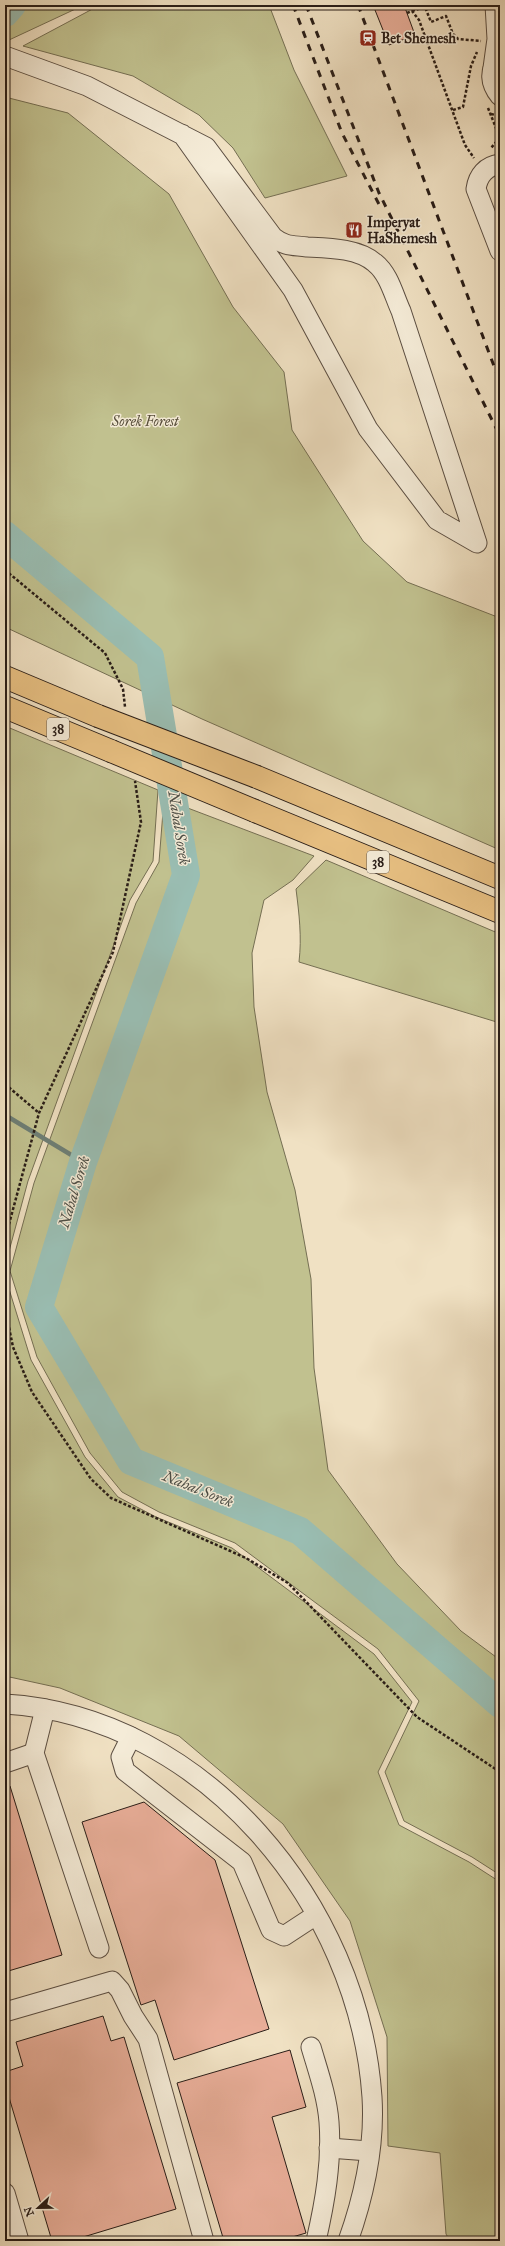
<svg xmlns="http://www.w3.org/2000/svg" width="505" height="2246" font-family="'IM FELL Great Primer',serif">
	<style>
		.green { fill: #c1c18f; stroke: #756f53 }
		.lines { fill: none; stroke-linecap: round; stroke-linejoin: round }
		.stream { stroke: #6d7e75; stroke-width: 4.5 }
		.river { stroke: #9abeb3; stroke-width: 28 }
		.building { fill: #e9ae99; stroke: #291d17 }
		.minor-casing { stroke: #5b4e42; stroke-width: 21 }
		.highway-casing { stroke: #291d17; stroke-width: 24 }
		.path { stroke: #291d17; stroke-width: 2.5; stroke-dasharray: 3 2; stroke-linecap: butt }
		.minor { stroke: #f5ecd8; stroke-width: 19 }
		.highway { stroke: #e8c082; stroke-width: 22 }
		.rail { stroke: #291d17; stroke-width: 3; stroke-dasharray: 7 7; stroke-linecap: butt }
		.highway-bridge-casing { stroke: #291d17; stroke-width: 24; stroke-linecap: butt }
		.highway-bridge { stroke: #e8c082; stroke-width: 22 }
		.labels { text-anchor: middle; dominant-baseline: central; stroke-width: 3; stroke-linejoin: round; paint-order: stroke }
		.shield { fill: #f5ecd8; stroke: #665b51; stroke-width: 1 }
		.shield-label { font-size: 13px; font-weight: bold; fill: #291d17 }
		.poi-label { font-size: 14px; font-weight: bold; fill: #291d17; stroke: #f5ecd8; text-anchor: start }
		.park-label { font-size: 14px; font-style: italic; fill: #574e3b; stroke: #f5ecd8 }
		.water-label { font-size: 15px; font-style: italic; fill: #4b4d46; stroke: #f5ecd8 }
	</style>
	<rect width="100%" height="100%" fill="#f0e1c3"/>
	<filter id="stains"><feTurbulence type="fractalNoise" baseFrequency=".005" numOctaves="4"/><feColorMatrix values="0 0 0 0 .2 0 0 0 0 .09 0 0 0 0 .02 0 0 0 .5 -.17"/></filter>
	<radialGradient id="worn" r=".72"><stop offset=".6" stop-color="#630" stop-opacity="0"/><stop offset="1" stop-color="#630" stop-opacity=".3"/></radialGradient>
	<g class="green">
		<polygon points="5,5 84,5 9,40 5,39"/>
		<polygon points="100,5 269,5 294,70 347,176 265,198 233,148 199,115 133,76 23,46"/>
		<polygon points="5,97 68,113 169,194 233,307 284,372 292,430 363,541 407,582 500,618 500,850 202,719 5,627"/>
		<polygon points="5,726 158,790 153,861 130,900 28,1181 5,1266"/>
		<polygon points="164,799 314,856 293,880 264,900 252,953 254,1007 267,1092 295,1190 311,1279 314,1368 328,1470 397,1564 461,1631 500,1660 500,1875 472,1857 404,1821 385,1772 419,1701 378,1649 235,1543 159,1512 122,1492 90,1453 37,1357 10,1271 34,1183 136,903 159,862"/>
		<path d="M326,860L500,934V1023L299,962C302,937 299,913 296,889Z"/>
		<polygon points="5,1276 31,1360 85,1457 118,1497 156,1517 232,1548 374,1654 412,1702 378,1772 399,1825 469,1862 500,1882 500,2241 450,2241 446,2234 440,2153 388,2146 387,2037 350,1921 283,1824 179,1736 60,1688 5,1676"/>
	</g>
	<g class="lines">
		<polyline class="stream" points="5,1115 83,1162"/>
		<g class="river">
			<polyline points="5,13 12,5"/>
			<polyline points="5,535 150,657 186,875 83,1162 39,1307 131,1461 300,1531 500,1704"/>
		</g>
	</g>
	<g class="building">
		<polygon points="373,5 404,5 415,35 389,45"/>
		<polygon points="10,1786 62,1955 5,1972 5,1787"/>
		<polygon points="144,1802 215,1860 269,2029 174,2060 155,2000 141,2005 82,1822"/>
		<polygon points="103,2016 111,2041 124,2037 176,2209 70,2241 52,2241 5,2084 5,2072 23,2066 16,2042"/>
		<polygon points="290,2050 306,2107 272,2117 306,2233 289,2238 290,2241 224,2241 177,2083"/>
	</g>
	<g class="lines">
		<g class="minor-casing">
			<g id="minor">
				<path d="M5,56L87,86L206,147L273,237C286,247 292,245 307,247C328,248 358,248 375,263C389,274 394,296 401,311L477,543L437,520L368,429L293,290L182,134"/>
				<path d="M500,58C488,70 490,84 500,96"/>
				<polyline points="493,68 497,39 495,5"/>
				<path d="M500,164C486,166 478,175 476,189L500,251"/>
				<path d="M5,1704C204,1716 359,1905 372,2097C375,2145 364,2196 348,2241"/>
				<polyline points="45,1709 34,1753 99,1948"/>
				<polyline points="131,1737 121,1757 125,1771 242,1862 271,1930 284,1936 316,1915"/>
				<polyline points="5,1763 34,1753"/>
				<polyline points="5,2012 112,1981 120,1990 133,2016 148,2039 204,2241"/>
				<path d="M311,2047C318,2071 327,2096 329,2122C332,2162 325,2202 316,2241"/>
				<polyline points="329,2148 369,2151"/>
				<polyline points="5,2193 19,2241"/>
			</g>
		</g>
		<g class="highway-casing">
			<g id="highway">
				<polyline points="5,677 98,716"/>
				<polyline points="5,707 111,751"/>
				<polyline points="257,777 500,878"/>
				<polyline points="255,811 500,912"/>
			</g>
		</g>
		<g class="path">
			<polyline points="412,11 425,7 431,22 446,16 453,34 458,39 481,41"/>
			<polyline points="407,13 412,11 419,20 465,145 474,158"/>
			<polyline points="488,108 496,128 497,141 491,148"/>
			<polyline points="453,110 463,107 471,66 477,52"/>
			<polyline points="491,114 500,116"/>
			<polyline points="5,570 105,653 123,689 125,707"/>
			<polyline points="5,1084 39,1113"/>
			<polyline points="5,1239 39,1113 113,952 141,822 135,781"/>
			<polyline points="5,1308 13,1347 32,1392 91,1479 111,1498 246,1558 288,1583 417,1717 500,1772"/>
		</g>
		<use href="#minor" class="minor"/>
		<use href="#highway" class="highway"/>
		<g class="rail">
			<polyline points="293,5 342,133 382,210"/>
			<polyline points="306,5 379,193 500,436"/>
			<polyline points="358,5 500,382"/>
		</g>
		<g class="highway-bridge-casing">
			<g id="highway-bridge">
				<polyline points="98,716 257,777"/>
				<polyline points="111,751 255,811"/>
			</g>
		</g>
		<use href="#highway-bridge" class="highway-bridge"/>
	</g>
	<defs>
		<g id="station-square" transform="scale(0.9)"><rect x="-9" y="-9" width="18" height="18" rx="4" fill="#8f2418" stroke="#f5ecd8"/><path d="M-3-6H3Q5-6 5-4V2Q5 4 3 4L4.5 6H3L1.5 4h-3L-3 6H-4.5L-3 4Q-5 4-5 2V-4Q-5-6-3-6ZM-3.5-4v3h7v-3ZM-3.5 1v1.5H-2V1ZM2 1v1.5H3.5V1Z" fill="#fff"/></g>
		<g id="restaurant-square" transform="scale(0.9)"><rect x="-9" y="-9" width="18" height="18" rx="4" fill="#8f2418" stroke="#f5ecd8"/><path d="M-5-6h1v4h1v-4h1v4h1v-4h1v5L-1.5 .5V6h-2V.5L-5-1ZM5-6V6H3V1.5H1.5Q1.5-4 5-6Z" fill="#fff"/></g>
	</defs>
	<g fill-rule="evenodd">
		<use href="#station-square" x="368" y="38"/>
		<use href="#restaurant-square" x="354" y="230"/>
	</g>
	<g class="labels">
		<g class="shield">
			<rect x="47" y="718" width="22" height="22" rx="3"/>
			<rect x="367" y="851" width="22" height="22" rx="3"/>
		</g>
		<g class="shield-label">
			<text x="58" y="729">38</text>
			<text x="378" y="862">38</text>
		</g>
		<g class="poi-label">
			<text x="381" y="38">Bet Shemesh</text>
			<text x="367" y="222">Imperyat<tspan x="367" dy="16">HaShemesh</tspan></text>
		</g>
		<g class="park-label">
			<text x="145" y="421">Sorek Forest</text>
		</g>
		<g class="water-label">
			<text transform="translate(179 828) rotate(81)">Nahal Sorek</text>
			<text transform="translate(74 1192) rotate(-73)">Nahal Sorek</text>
			<text transform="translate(198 1489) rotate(22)">Nahal Sorek</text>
		</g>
	</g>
	<rect width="505" height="2246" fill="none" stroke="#f0e1c3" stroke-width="20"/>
	<rect x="6" y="6" width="493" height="2234" fill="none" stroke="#291d17" stroke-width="2"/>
	<rect x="10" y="10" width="485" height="2226" fill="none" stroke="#291d17"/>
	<g transform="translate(38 2208) rotate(248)" stroke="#f5ecd8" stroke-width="3" paint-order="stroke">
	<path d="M0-3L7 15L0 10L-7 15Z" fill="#291d17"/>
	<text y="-6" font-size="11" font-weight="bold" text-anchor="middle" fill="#291d17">N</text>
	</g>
	<rect width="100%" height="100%" filter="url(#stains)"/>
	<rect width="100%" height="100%" fill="url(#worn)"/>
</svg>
